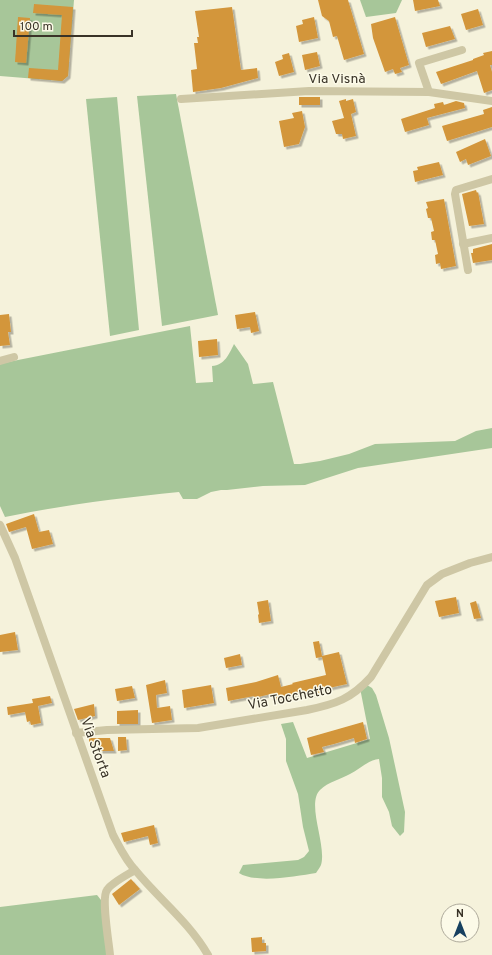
<svg xmlns="http://www.w3.org/2000/svg" width="492" height="955" font-family="Overpass,sans-serif">
	<style>
		.green { fill: #a7c699 }
		.building { fill: #d3963b; filter: url(#shadow) }
		.lines { fill: none; stroke-linecap: round; stroke-linejoin: round }
		.street { stroke: #cec7a5; stroke-width: 8 }
		.labels { text-anchor: middle; dominant-baseline: central; stroke-width: 3; stroke-linejoin: round; paint-order: stroke }
		.street-label { font-size: 14px; fill: #393327; stroke: #fcfae8 }
	</style>
	<defs>
		<filter id="shadow"><feDropShadow dx="2.5" dy="2.5" stdDeviation="0" flood-color="#0004"/></filter>
	</defs>
	<rect width="100%" height="100%" fill="#f5f2db"/>
	<g class="green">
		<polygon points="0,0 74,0 68,76 62,81 0,76"/>
		<polygon points="360,0 402,0 396,13 366,17"/>
		<polygon points="176,94 218,315 162,326 137,96"/>
		<polygon points="117,97 139,330 110,336 86,99"/>
		<path d="M190,326L196,383L213,382L212,366C225,365 229,354 234,344L248,364L253,384L273,382L294,464H300L320,461L349,454L375,444L455,441L476,431L492,428V448L358,468L305,485L263,486L227,490H221L211,492L197,499H183L179,492C120,498 63,505 5,517L0,506V364L13,361Z"/>
		<path d="M367,685L372,688L376,695L389,738L405,812L404,832L400,836L392,826L389,812L382,797V778L379,759C370,759 360,769 350,774C341,779 328,782 320,790C306,804 327,845 321,865C320,867 318,870 316,873C297,876 256,884 239,873L243,865L298,860L304,857L309,851L303,827L298,794L286,761V739L281,724L293,722L307,758L370,739L360,688Z"/>
		<polygon points="97,895 105,905 110,955 0,955 0,907"/>
	</g>
	<g class="building">
		<polygon points="318,0 348,0 364,54 344,60 337,36 333,37 329,21 322,16"/>
		<polygon points="413,0 438,0 440,6 415,11"/>
		<polygon points="34,4 73,7 68,76 62,81 28,78 29,68 58,70 62,15 33,13"/>
		<polygon points="232,7 241,70 257,68 258,78 221,88 193,92 191,70 197,69 194,43 198,43 197,37 199,37 195,11"/>
		<polygon points="478,9 483,25 466,30 461,14"/>
		<polygon points="18,17 30,18 26,63 15,62"/>
		<polygon points="314,17 318,38 299,42 296,26 303,24 302,20"/>
		<polygon points="395,17 409,65 400,68 402,72 395,74 393,69 385,72 373,38 371,24"/>
		<polygon points="450,26 455,39 426,47 422,33"/>
		<polygon points="492,51 492,65 490,65 492,72 492,90 484,93 477,71 441,84 436,72 473,60 473,59 484,55 483,53"/>
		<polygon points="317,52 320,66 305,70 302,55"/>
		<polygon points="289,53 294,72 279,76 275,62 283,59 282,55"/>
		<rect x="299" y="97" width="21" height="8"/>
		<polygon points="346,99 346,101 353,99 356,112 351,114 356,136 343,139 342,134 336,134 332,121 344,118 339,101"/>
		<polygon points="456,101 464,103 465,108 427,118 429,125 405,132 401,119 435,108 434,104 443,102 444,105"/>
		<polygon points="492,107 492,127 447,141 442,126 484,114 483,110"/>
		<polygon points="302,111 305,127 299,144 284,147 279,121 294,118 292,113"/>
		<polygon points="485,139 491,156 468,165 466,159 460,162 456,152"/>
		<polygon points="439,162 443,175 415,182 413,171 418,170 417,167"/>
		<polygon points="476,190 477,193 478,192 484,224 469,226 462,194"/>
		<polygon points="444,199 456,266 441,269 440,263 436,264 435,255 438,254 435,240 432,240 431,232 434,231 431,218 428,218 426,209 428,208 426,202"/>
		<polygon points="492,244 492,260 473,263 471,253 473,253 473,249"/>
		<polygon points="255,312 259,331 251,333 250,327 237,329 235,315"/>
		<polygon points="9,314 11,332 8,332 10,345 0,346 0,315"/>
		<polygon points="217,339 218,355 199,357 198,341"/>
		<polygon points="34,514 39,532 49,530 53,544 32,549 26,527 9,532 6,524"/>
		<polygon points="456,597 459,613 439,617 435,601"/>
		<polygon points="268,600 271,621 259,623 258,615 259,614 257,602"/>
		<polygon points="476,601 481,618 474,619 470,603"/>
		<polygon points="15,632 18,650 0,652 0,635"/>
		<polygon points="319,641 322,656 339,652 347,684 320,690 320,693 306,696 305,693 273,701 271,694 254,698 254,696 228,701 226,688 256,682 278,675 281,687 293,684 292,683 326,675 322,657 316,658 313,642"/>
		<polygon points="240,654 242,665 226,668 224,658"/>
		<polygon points="165,680 167,693 156,695 157,708 170,706 172,720 152,723 146,685"/>
		<polygon points="211,685 214,703 184,708 182,690"/>
		<polygon points="132,686 135,698 117,701 115,689"/>
		<polygon points="50,696 52,703 38,706 41,723 31,725 30,721 27,722 25,712 8,715 7,707 33,703 32,699"/>
		<polygon points="94,704 95,716 78,720 74,709"/>
		<polygon points="138,710 138,724 117,724 117,711"/>
		<polygon points="363,722 367,739 355,743 354,738 334,744 322,747 324,752 311,755 307,738"/>
		<polygon points="118,737 126,737 127,750 118,751"/>
		<polygon points="89,738 110,738 114,751 100,751 100,746 89,747"/>
		<polygon points="154,825 158,843 150,845 148,836 124,842 121,833"/>
		<polygon points="131,879 140,889 119,905 112,894"/>
		<polygon points="262,937 262,943 266,943 266,951 252,952 251,938"/>
	</g>
	<g class="lines">
		<g class="street">
			<polyline points="429,92 419,63 462,50"/>
			<polyline points="181,99 309,91 429,92 492,101"/>
			<polyline points="463,244 492,238"/>
			<polyline points="468,270 455,194 456,190 492,179"/>
			<polyline points="0,361 14,357"/>
			<path d="M0,525L15,558L113,835C120,848 126,861 136,871C160,900 189,922 208,955"/>
			<path d="M76,733L107,730L198,728L307,710C336,704 351,699 371,677L427,585L442,574L470,563L492,557"/>
			<path d="M110,955C109,943 101,898 107,890C111,883 127,875 135,870"/>
		</g>
	</g>
	<g class="labels">
		<g class="street-label">
			<text x="337" y="79">Via Visnà</text>
			<text transform="translate(290 698) rotate(-11)">Via Tocchetto</text>
			<text transform="translate(95 748) rotate(70)">Via Storta</text>
		</g>
	</g>
	<g transform="translate(460 923)"><circle r="19" fill="#fcfae8" stroke="#aeaa9b"/>
	<path d="M0-3L7 15L0 10L-7 15Z" fill="#184160"/>
	<text y="-6" font-size="11" font-weight="bold" text-anchor="middle" fill="#393327">N</text>
	</g>
	<path d="M14 30v6h118v-6" fill="none" stroke="#393327" stroke-width="2"/>
	<text x="20" y="30" font-size="12" fill="#393327" stroke="#fcfae8" stroke-width="3" paint-order="stroke">100 m</text>
</svg>
